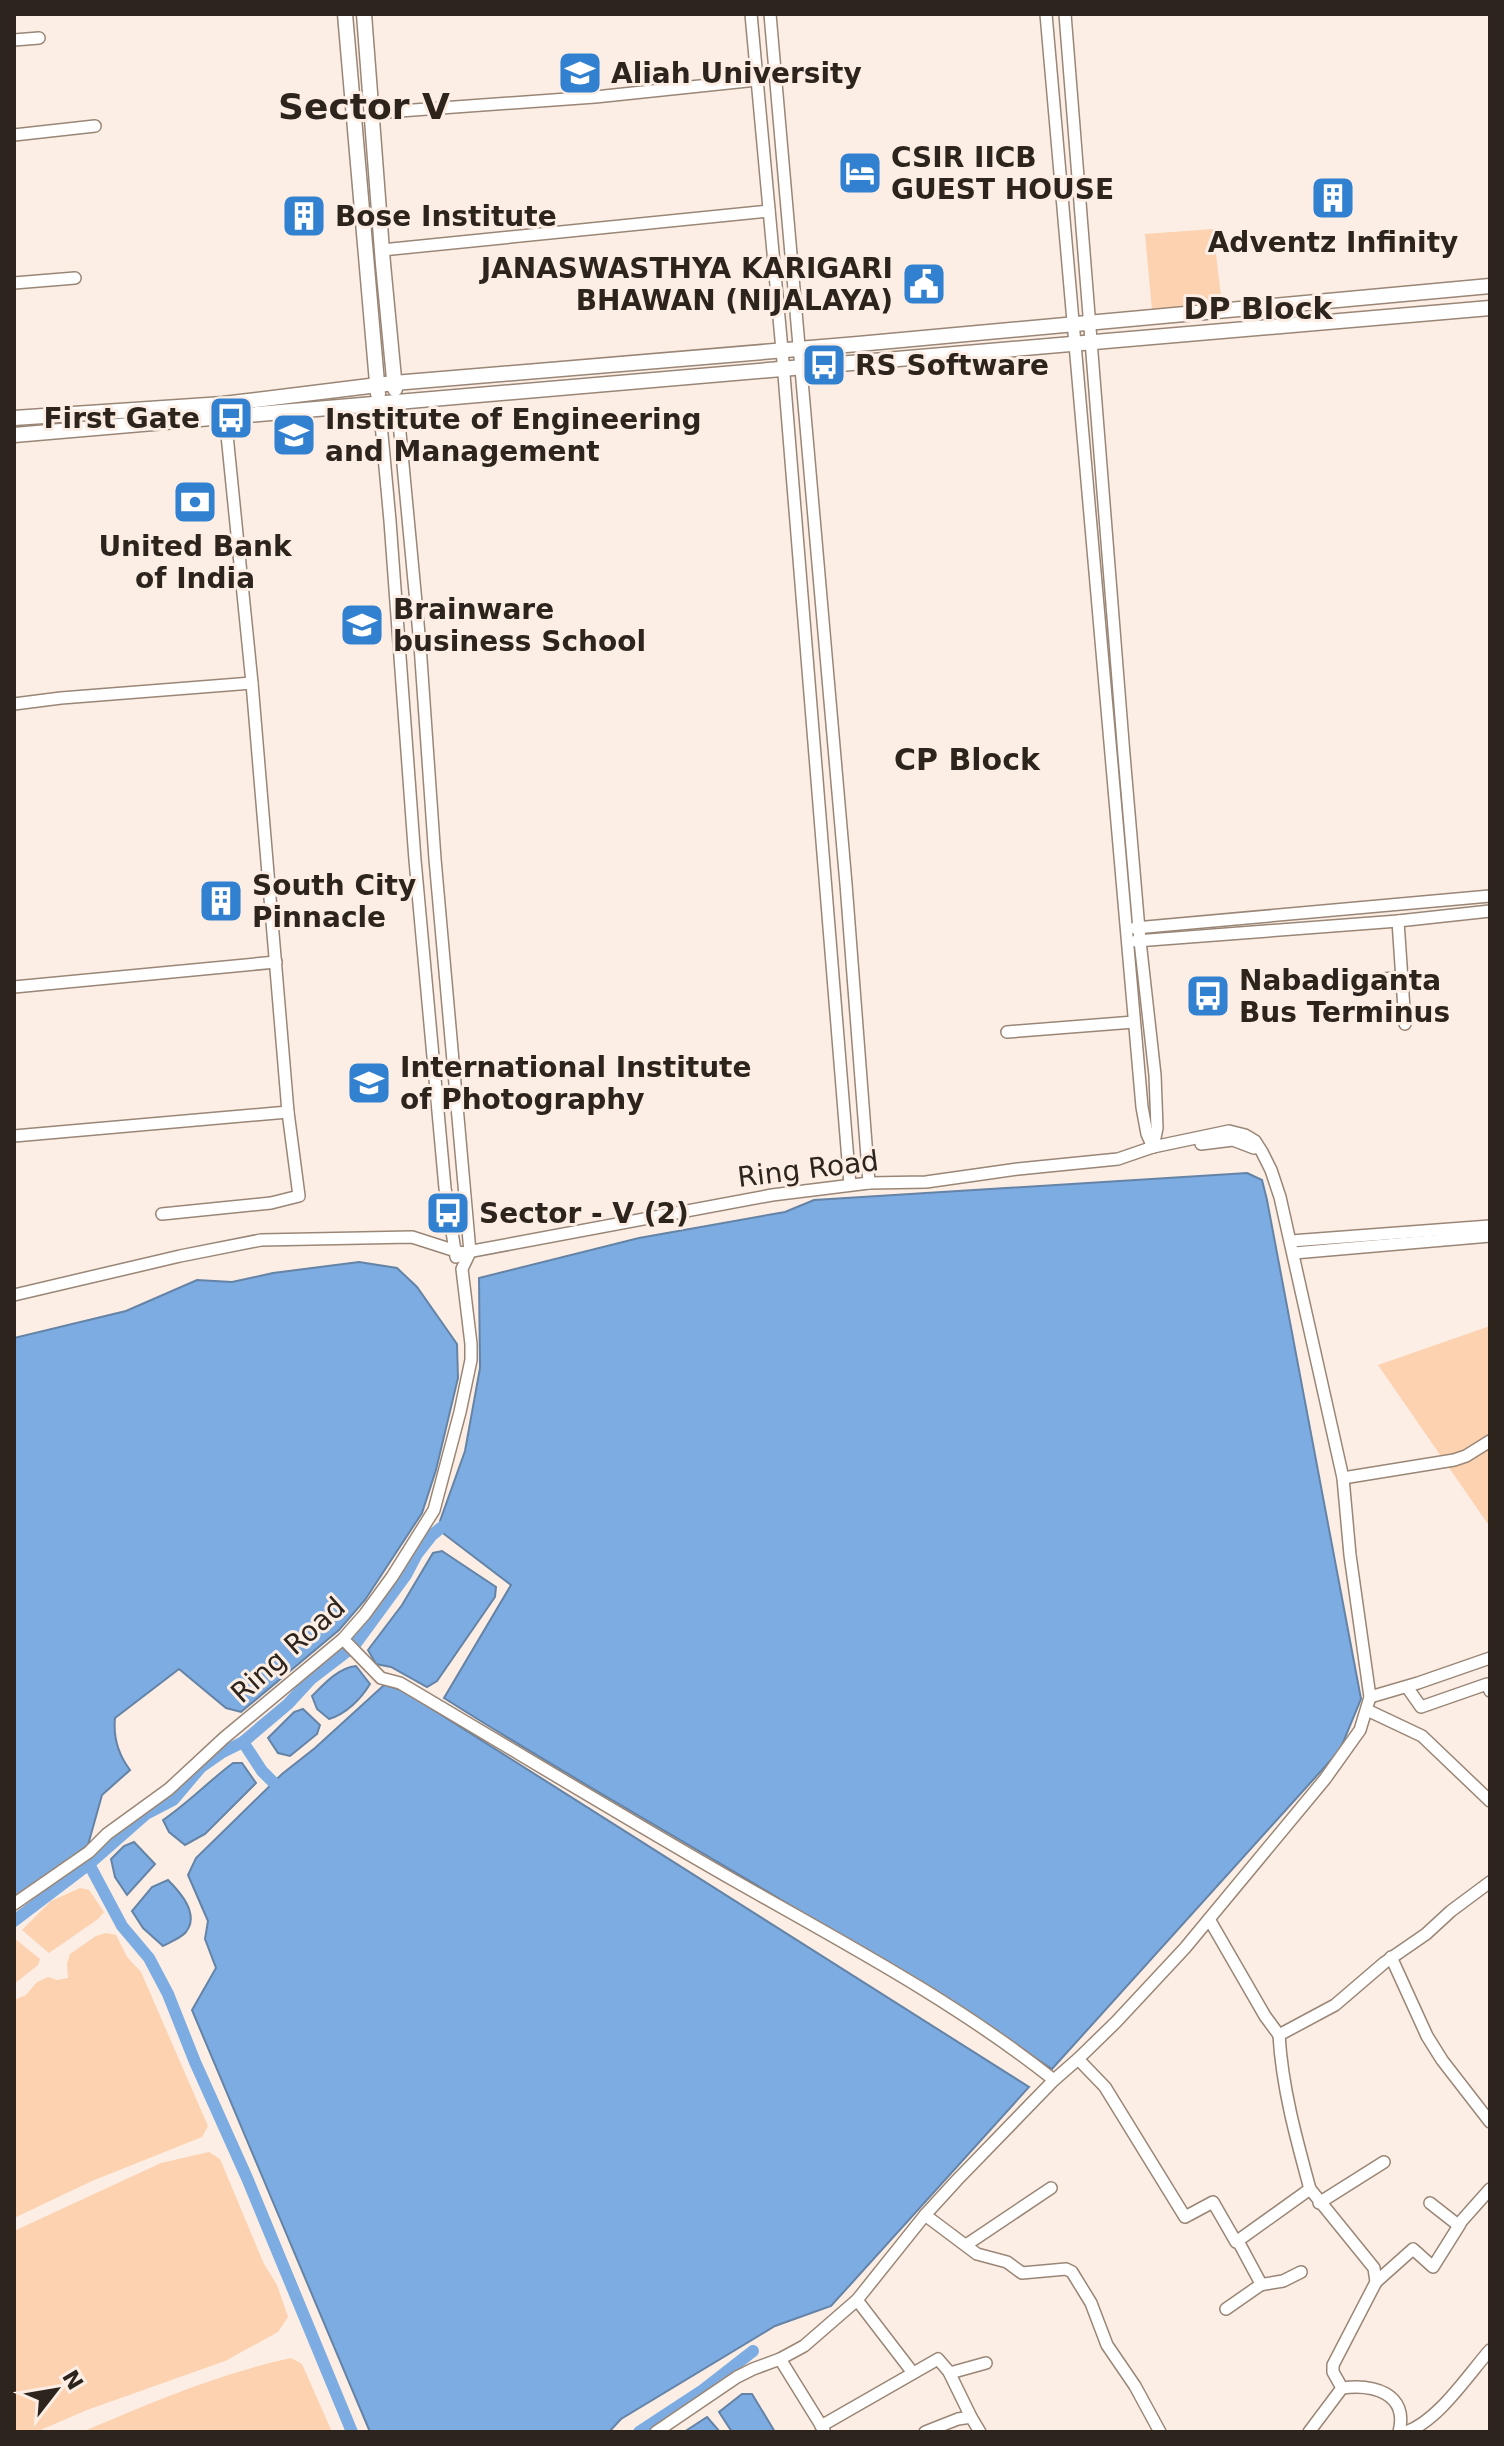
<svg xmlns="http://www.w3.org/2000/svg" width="1504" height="2446" font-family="'DejaVu Sans',sans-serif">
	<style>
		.green { fill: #fcd2b0 }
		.water { fill: #7cace1; stroke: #6483a6; stroke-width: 2 }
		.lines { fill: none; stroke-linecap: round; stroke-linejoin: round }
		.canal { stroke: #7cace1; stroke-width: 12 }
		.minor-casing { stroke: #9a8676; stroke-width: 14 }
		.major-casing { stroke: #9a8676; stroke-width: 17 }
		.minor { stroke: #fff; stroke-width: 11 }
		.major { stroke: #fff; stroke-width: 14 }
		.labels { text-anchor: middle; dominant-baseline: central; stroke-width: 6; stroke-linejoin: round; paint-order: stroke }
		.poi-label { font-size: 28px; font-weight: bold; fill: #2c241d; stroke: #fceee4; text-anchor: start }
		.street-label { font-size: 28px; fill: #2c241d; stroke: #fceee4 }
		.neighbourhood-label { font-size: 30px; font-weight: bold; fill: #2c241d; stroke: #fceee4 }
		.district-label { font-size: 36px; font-weight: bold; fill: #2c241d; stroke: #fceee4 }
	</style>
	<rect width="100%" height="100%" fill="#fceee4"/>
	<g class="green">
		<polygon points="1213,229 1222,304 1152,310 1145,234"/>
		<polygon points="1490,1326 1490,1527 1378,1365"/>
		<polygon points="80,1888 89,1890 104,1912 98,1919 49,1953 22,1930 51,1901"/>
		<polygon points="106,1933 116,1935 127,1957 141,1972 208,2126 202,2137 92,2181 14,2218 14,2000 26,1995 37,1982 48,1977 57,1980 68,1978 67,1964 70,1954 96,1936"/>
		<polygon points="14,1938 40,1959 38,1965 14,1984"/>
		<polygon points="209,2152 220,2159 264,2264 277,2285 288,2317 278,2332 225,2361 87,2410 36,2432 14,2432 14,2231 161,2163"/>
		<path d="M291,2358L302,2364L332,2432H82C150,2403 218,2374 291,2358Z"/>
	</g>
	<g class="water">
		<path d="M1247,1173L1262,1180L1267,1200L1361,1699L1340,1750L1052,2069C960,2010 867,1951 773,1895C663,1829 552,1767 444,1698L511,1585L444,1534L440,1521L465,1451L480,1368L479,1278L639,1238L785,1212L814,1200Z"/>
		<path d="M359,1262L397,1268L417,1287L457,1344L458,1378L436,1470L422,1513L365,1600L339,1630L241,1712L226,1708L179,1669L115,1718C113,1738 118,1754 130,1770L102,1795L88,1845L14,1901V1338L126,1311L197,1280L232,1282L273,1273Z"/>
		<polygon points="442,1551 496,1587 495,1597 437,1681 427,1687 391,1667 376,1664 368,1650 402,1605 433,1553"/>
		<path d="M356,1666L370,1684C361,1699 346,1714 329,1719L317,1709L312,1696C324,1684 338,1668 356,1666Z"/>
		<polygon points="384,1685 402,1690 1029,2087 831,2306 775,2326 621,2419 609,2432 370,2432 192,2010 216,1968 205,1939 208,1921 188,1875 196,1858 282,1774 315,1748"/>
		<polygon points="303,1709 320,1725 317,1734 290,1756 278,1753 268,1738 294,1712"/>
		<path d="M233,1763H242L256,1783L205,1834L185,1845L169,1832L163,1820C188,1803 209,1781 233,1763Z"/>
		<polygon points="134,1842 155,1864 127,1895 115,1877 111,1859 124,1846"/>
		<path d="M168,1880C180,1892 200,1914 186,1932C181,1938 170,1942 163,1946L143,1928L132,1911L152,1887Z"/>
		<polygon points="742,2394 752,2394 775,2432 732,2432 719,2412"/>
		<polygon points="707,2417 720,2432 684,2432"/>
	</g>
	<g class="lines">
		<g class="canal">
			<polyline points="243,1742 288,1704 311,1679 354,1646 406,1575 417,1554 432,1535 442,1527"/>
			<polyline points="89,1864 122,1926 149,1958 168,1994 195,2062 247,2178 352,2432"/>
			<polyline points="14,1921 89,1864 146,1814 173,1800 201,1767 221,1753 243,1742 262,1771 273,1782"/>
			<polyline points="639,2432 703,2390 753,2351"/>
		</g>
		<g class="minor-casing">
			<g id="minor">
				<polyline points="751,14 782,350 850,1185"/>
				<polyline points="770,14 846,884 869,1183"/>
				<polyline points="1046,14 1142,1107 1147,1134 1153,1147"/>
				<polyline points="1065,14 1124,755 1140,941 1155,1075 1157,1128 1153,1147"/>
				<polyline points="14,40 39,38"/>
				<polyline points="372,113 595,97 757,80"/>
				<polyline points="14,135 95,126"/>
				<polyline points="382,250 769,211"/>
				<polyline points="14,283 75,278"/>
				<polyline points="379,402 390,521 415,860 445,1188 456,1257"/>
				<polyline points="14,704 61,698 252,683"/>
				<polyline points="1398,921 1405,1024"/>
				<polyline points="1135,928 1490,896"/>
				<polyline points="1136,941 1398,921 1490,911"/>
				<polyline points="1367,981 1401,977"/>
				<polyline points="14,987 276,962"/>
				<polyline points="1007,1032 1134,1022"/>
				<polyline points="14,1136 288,1112"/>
				<polyline points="1201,1144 1233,1140 1254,1148"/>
				<polyline points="162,1214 271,1203 299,1196 288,1112 252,683 225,415"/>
				<polyline points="1291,1241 1490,1226"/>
				<polyline points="1294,1253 1490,1236"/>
				<polyline points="14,1295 180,1256 261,1240 412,1237 462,1253 772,1195 869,1183 926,1182 1018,1169 1118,1159 1153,1147 1229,1131 1245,1135 1255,1141 1262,1152 1271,1170 1280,1197 1343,1478 1350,1555 1370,1697 1360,1730 1325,1779 1185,1948 1116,2022 1078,2059 1054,2080 957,2180 925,2215 857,2300 804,2346 780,2359 753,2369 737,2377 656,2432"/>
				<polyline points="1343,1478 1454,1460 1466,1456 1490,1441"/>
				<path d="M343,1639L381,1678L400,1683C512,1749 623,1817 735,1881C844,1943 956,2002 1054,2080"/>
				<polyline points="1407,1687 1421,1707 1487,1684 1490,1691"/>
				<polyline points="1370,1697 1418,1683 1490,1658"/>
				<polyline points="1367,1710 1422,1736 1490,1801"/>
				<polyline points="14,1904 89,1852 107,1834 169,1789 224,1738 343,1639 365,1614 392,1577 434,1510 460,1412 471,1360 471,1344 462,1269 470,1252 435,859 420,645 397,401"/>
				<polyline points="1209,1919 1265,2016 1279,2035 1335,2005 1384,1963 1426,1934 1451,1911 1490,1882"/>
				<polyline points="1391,1957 1427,2036 1442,2060 1490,2122"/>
				<path d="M1279,2035C1282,2087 1296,2138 1310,2189"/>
				<polyline points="1078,2059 1105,2087 1185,2217 1213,2202 1236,2242 1310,2189 1374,2268 1376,2282 1333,2365 1333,2372 1342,2388 1309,2432"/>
				<polyline points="1319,2203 1384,2162"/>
				<polyline points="1430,2203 1458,2225 1490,2189"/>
				<polyline points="925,2215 977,2254 1007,2262 1022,2273 1066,2269 1072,2272 1091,2303 1107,2345 1135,2386 1160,2432"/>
				<polyline points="966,2245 1051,2188"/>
				<polyline points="1376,2282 1413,2249 1433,2267 1460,2224"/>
				<polyline points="1259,2285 1283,2281 1301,2272"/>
				<polyline points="857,2300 913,2373"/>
				<polyline points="1226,2309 1259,2286 1260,2282 1238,2241"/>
				<polyline points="780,2359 824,2430"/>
				<polyline points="949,2372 971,2417"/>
				<path d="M1342,2388C1373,2384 1409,2393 1399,2432"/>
				<polyline points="821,2426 938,2359 950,2373 986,2363"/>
				<polyline points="925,2432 958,2419 971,2417 980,2432"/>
				<path d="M1406,2432C1438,2421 1468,2375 1490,2350"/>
			</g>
		</g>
		<g class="major-casing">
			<g id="major">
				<polyline points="345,14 378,394"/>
				<polyline points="364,14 383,264 395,389"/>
				<polyline points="14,418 223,404 394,383 858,344 1490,286"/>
				<polyline points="14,435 1490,308"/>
			</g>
		</g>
		<use href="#minor" class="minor"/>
		<use href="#major" class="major"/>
	</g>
	<defs>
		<g id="university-square" transform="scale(2.3)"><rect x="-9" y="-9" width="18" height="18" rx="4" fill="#3281d1" stroke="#fceee4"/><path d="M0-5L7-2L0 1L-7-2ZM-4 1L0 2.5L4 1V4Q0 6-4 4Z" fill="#fff"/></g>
		<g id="hotel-square" transform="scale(2.3)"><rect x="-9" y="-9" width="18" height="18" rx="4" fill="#3281d1" stroke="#fceee4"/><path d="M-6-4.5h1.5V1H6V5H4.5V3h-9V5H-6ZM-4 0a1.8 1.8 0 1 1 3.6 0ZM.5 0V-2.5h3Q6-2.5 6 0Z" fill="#fff"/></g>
		<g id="building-square" transform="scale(2.3)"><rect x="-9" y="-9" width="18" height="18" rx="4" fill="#3281d1" stroke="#fceee4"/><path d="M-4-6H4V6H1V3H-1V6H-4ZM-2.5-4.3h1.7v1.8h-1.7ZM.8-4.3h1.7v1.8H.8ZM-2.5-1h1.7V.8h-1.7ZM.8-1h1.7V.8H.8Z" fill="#fff"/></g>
		<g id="civic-square" transform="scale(2.3)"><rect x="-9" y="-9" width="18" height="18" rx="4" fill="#3281d1" stroke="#fceee4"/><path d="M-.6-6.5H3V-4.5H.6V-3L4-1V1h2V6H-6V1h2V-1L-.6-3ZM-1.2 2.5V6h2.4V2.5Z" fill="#fff"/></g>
		<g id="bus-square" transform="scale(2.3)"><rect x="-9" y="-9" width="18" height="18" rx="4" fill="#3281d1" stroke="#fceee4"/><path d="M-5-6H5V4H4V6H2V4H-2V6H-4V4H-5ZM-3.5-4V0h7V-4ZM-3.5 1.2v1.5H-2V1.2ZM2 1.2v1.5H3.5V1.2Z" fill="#fff"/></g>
		<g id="bank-square" transform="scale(2.3)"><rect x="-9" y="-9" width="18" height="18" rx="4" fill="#3281d1" stroke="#fceee4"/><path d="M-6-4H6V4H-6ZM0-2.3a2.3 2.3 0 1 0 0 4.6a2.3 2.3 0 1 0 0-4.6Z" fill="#fff"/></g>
	</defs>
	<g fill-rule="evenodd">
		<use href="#university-square" x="580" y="73"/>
		<use href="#hotel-square" x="860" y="173"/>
		<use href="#building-square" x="1333" y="198"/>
		<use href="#building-square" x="304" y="216"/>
		<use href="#civic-square" x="924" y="284"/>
		<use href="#bus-square" x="824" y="365"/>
		<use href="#bus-square" x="231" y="418"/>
		<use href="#university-square" x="294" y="435"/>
		<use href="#bank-square" x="195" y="502"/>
		<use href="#university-square" x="362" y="625"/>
		<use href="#building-square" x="221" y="901"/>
		<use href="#bus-square" x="1208" y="996"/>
		<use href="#university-square" x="369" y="1083"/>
		<use href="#bus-square" x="448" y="1213"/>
	</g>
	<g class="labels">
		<g class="poi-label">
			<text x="611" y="73">Aliah University</text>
			<text x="891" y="157">CSIR IICB<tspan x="891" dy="32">GUEST HOUSE</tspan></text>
			<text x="335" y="216">Bose Institute</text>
			<text x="1333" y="242" text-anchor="middle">Adventz Infinity</text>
			<text x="893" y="268" text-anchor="end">JANASWASTHYA KARIGARI<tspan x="893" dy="32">BHAWAN (NIJALAYA)</tspan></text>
			<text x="855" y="365">RS Software</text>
			<text x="200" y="418" text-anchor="end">First Gate</text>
			<text x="325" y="419">Institute of Engineering<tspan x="325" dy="32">and Management</tspan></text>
			<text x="195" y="546" text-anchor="middle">United Bank<tspan x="195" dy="32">of India</tspan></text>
			<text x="393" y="609">Brainware<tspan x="393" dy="32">business School</tspan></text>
			<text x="252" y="885">South City<tspan x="252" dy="32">Pinnacle</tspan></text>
			<text x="1239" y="980">Nabadiganta<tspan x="1239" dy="32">Bus Terminus</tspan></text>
			<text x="400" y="1067">International Institute<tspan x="400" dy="32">of Photography</tspan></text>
			<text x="479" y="1213">Sector - V (2)</text>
		</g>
		<g class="street-label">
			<text transform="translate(808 1169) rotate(-7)">Ring Road</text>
			<text transform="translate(288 1650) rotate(-42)">Ring Road</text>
		</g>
		<g class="neighbourhood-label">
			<text x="1258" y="308">DP Block</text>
			<text x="967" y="759">CP Block</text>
		</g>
		<g class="district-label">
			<text x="364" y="106">Sector V</text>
		</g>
	</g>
	<rect width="1504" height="2446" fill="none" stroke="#2c241d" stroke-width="32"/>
	<g transform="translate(56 2390) rotate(59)" stroke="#fceee4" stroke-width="6" paint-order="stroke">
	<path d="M0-6L14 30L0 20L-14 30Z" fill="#2c241d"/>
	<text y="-12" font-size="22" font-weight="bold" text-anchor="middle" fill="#2c241d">N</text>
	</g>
</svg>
